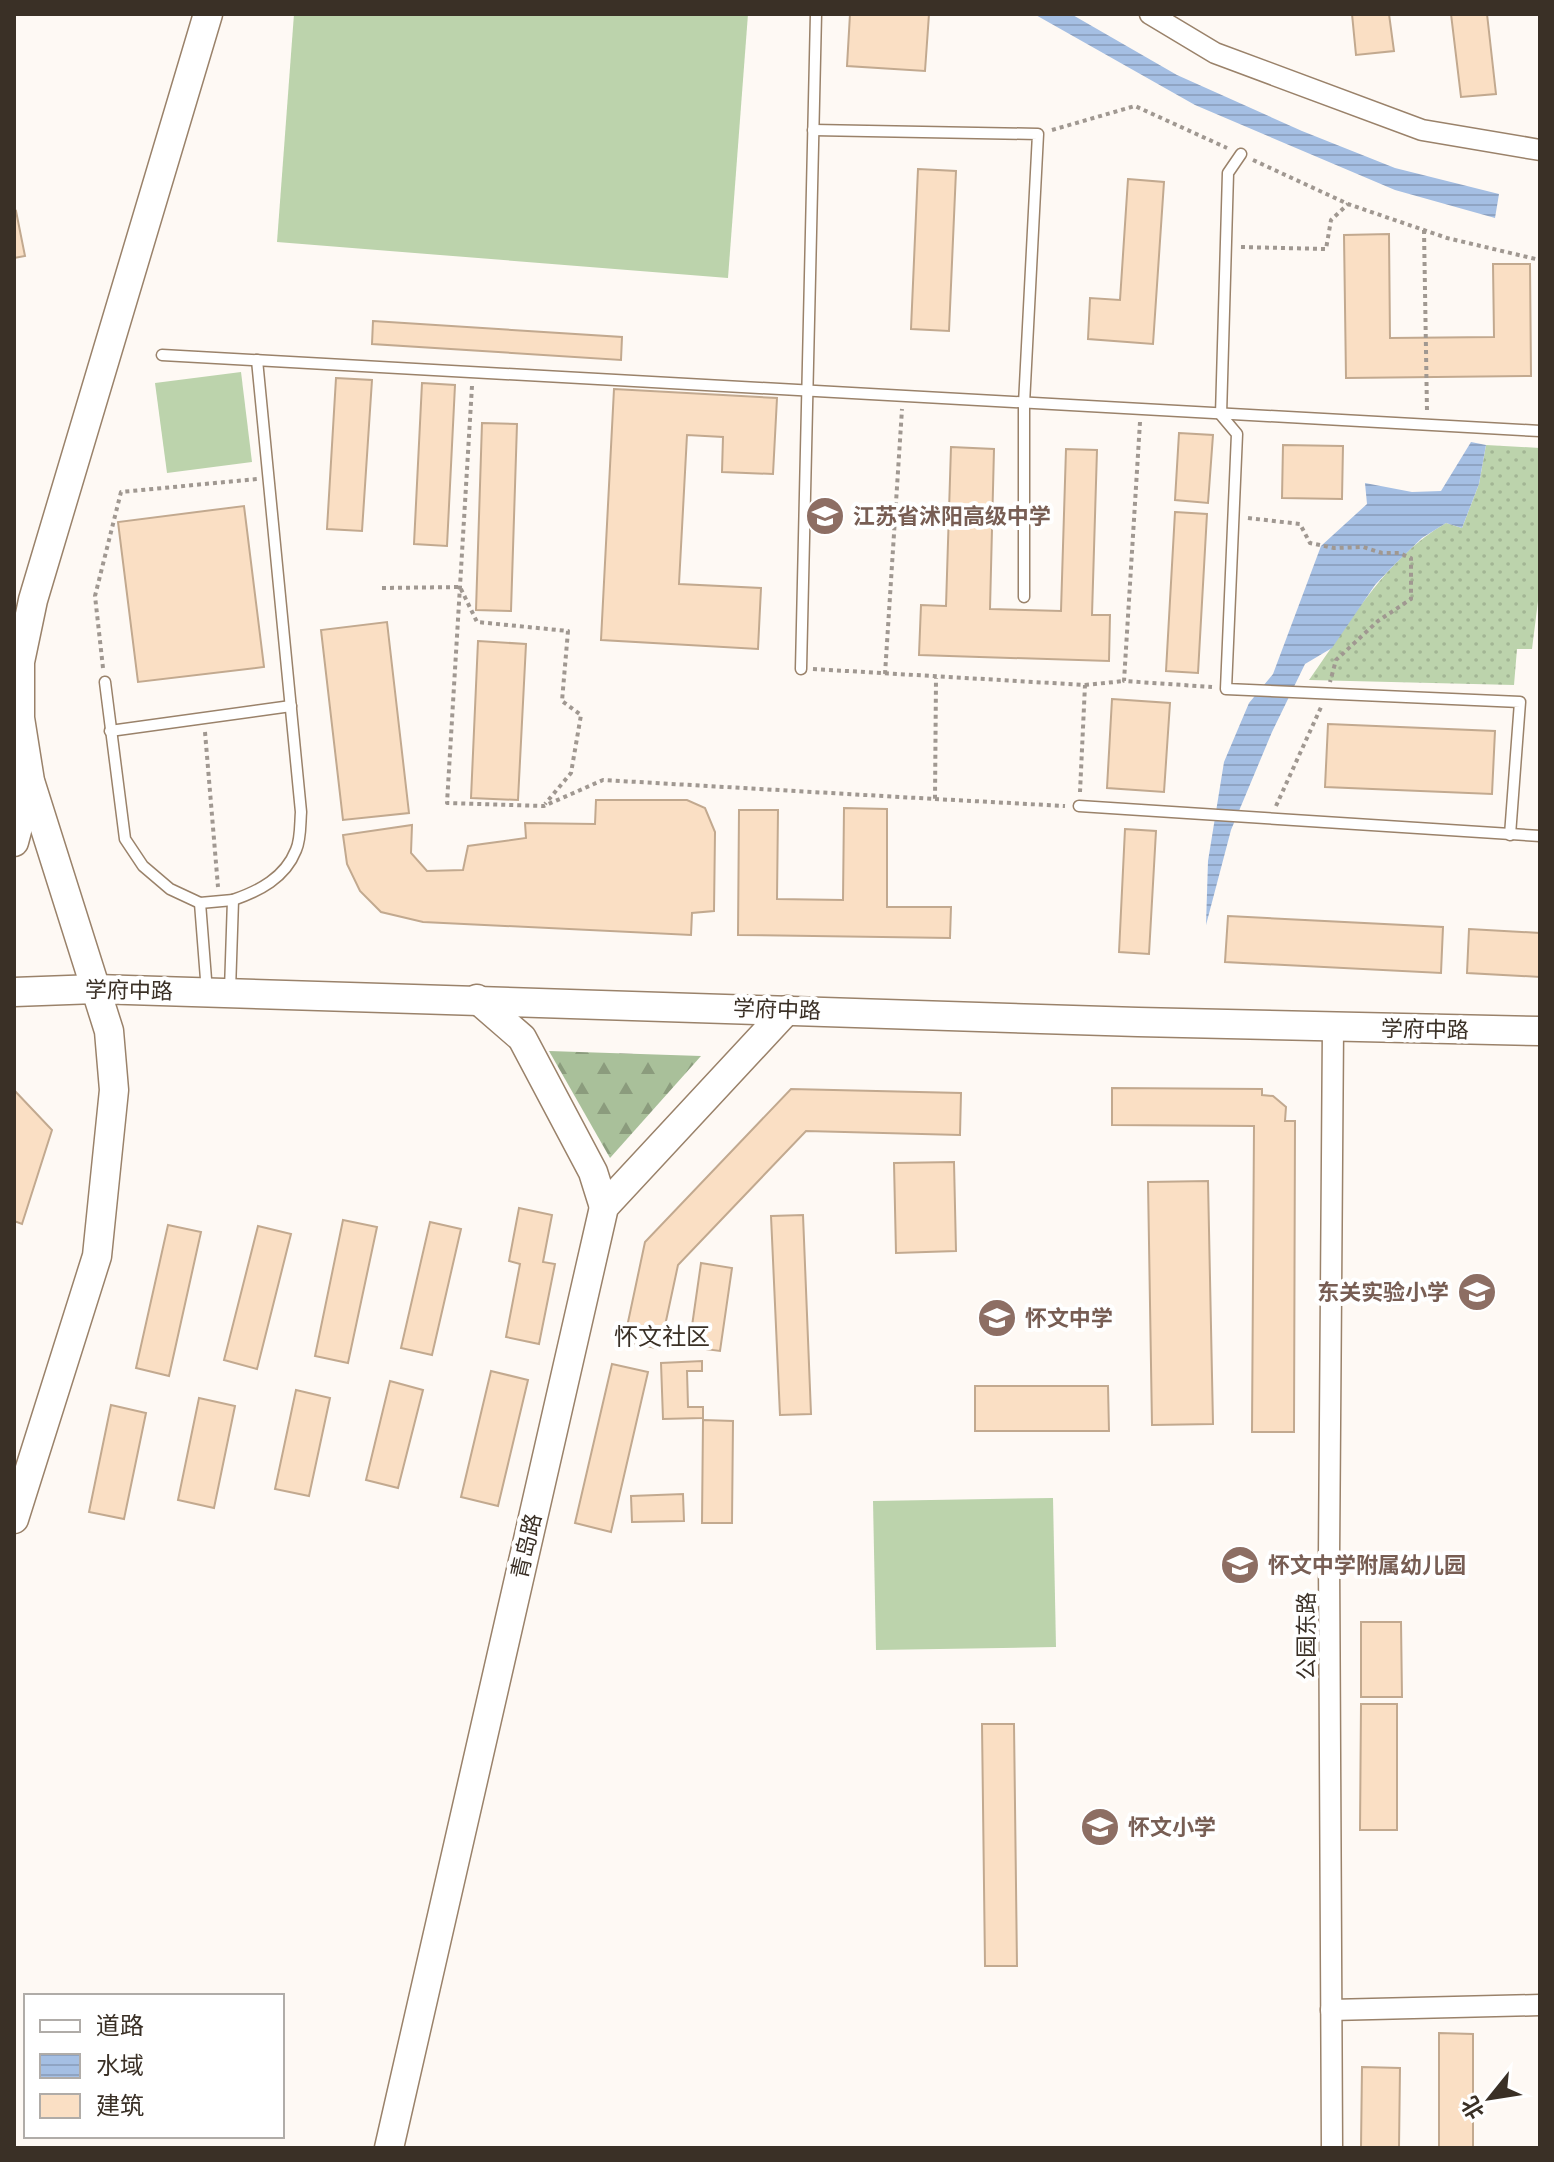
<svg xmlns="http://www.w3.org/2000/svg" width="1554" height="2162" font-family="Jost,'Noto Sans SC',sans-serif">
	<style>
		.grass { fill: #bcd3ac }
		.forest { fill: url(#forest-firs) }
		.garden { fill: url(#garden-dots) }
		.water { fill: url(#water-rules) }
		.building { fill: #fadfc4; stroke: #c2a98f; stroke-width: 2 }
		.lines { fill: none; stroke-linecap: round; stroke-linejoin: round }
		.lane-casing { stroke: #9a826a; stroke-width: 13 }
		.street-casing { stroke: #9a826a; stroke-width: 23 }
		.secondary-casing { stroke: #9a826a; stroke-width: 31 }
		.path { stroke: #a09891; stroke-width: 4; stroke-dasharray: 4 4; stroke-linecap: butt }
		.lane { stroke: #fff; stroke-width: 10 }
		.street { stroke: #fff; stroke-width: 20 }
		.secondary { stroke: #fff; stroke-width: 28 }
		.labels { text-anchor: middle; dominant-baseline: central; stroke-width: 8; stroke-linejoin: round; paint-order: stroke }
		.education-label { font-size: 22px; font-weight: bold; fill: #785e54; stroke: #fff; text-anchor: start }
		.street-label { font-size: 22px; fill: #3a3026; stroke: #fff }
		.neighbourhood-label { font-size: 24px; fill: #3a3026; stroke: #fff }
	</style>
	<defs>
		<pattern id="forest-firs" width="22" height="20" patternUnits="userSpaceOnUse" patternTransform="scale(2)"><rect width="22" height="20" fill="#a9c09a"/><path d="M5 1l3.5 6h-7zM16 11l3.5 6h-7z" fill="#8b9c7d"/></pattern>
		<pattern id="garden-dots" width="8" height="8" patternUnits="userSpaceOnUse" patternTransform="scale(2)"><rect width="8" height="8" fill="#bcd3ac"/><path d="M2 2h.1M6 6h.1" fill="none" stroke="#a2b594" stroke-width="1.8" stroke-linecap="round"/></pattern>
		<pattern id="water-rules" width="6" height="5" patternUnits="userSpaceOnUse" patternTransform="scale(2)"><rect width="6" height="5" fill="#a5bfe3"/><path d="M0 2.5h6" fill="none" stroke="#8fa4c3"/></pattern>
	</defs>
	<rect width="100%" height="100%" fill="#fef9f4"/>
	<g class="grass">
		<polygon points="294,14 748,14 728,278 277,242"/>
		<polygon points="241,372 252,462 167,473 155,383"/>
		<polygon points="1053,1498 1056,1647 876,1650 873,1501"/>
	</g>
	<polygon class="forest" points="549,1051 701,1056 610,1158"/>
	<path class="garden" d="M1486,445L1540,448V585L1532,649H1517L1514,685L1309,680C1350,623 1384,559 1446,523L1462,528L1479,484Z"/>
	<g class="water">
		<polygon points="1034,14 1071,14 1177,75 1302,131 1395,168 1499,194 1495,218 1395,190 1195,105"/>
		<polygon points="1471,442 1486,445 1479,484 1462,528 1446,523 1422,538 1395,564 1375,585 1332,648 1305,664 1272,732 1231,830 1206,925 1208,861 1224,762 1249,703 1273,674 1321,546 1367,504 1365,483 1412,492 1441,491"/>
	</g>
	<g class="building">
		<polygon points="850,14 929,14 925,71 847,66"/>
		<polygon points="1352,14 1389,14 1394,51 1356,55"/>
		<polygon points="1451,14 1487,14 1496,94 1461,97"/>
		<polygon points="918,169 956,171 949,331 911,329"/>
		<polygon points="1128,179 1164,182 1153,344 1088,339 1090,298 1120,300"/>
		<polygon points="16,211 25,256 14,258 14,212"/>
		<polygon points="1389,234 1390,338 1494,337 1493,264 1530,264 1531,376 1346,378 1344,235"/>
		<polygon points="373,321 622,337 621,360 372,344"/>
		<polygon points="336,378 372,380 362,531 327,529"/>
		<polygon points="422,383 455,385 447,546 414,544"/>
		<polygon points="614,389 777,398 773,474 722,472 723,437 687,435 679,584 761,588 758,649 601,640"/>
		<polygon points="482,423 517,424 511,611 476,610"/>
		<polygon points="1179,433 1213,435 1208,503 1175,500"/>
		<polygon points="1283,445 1343,446 1342,499 1282,498"/>
		<polygon points="951,447 994,449 990,609 1061,611 1066,449 1097,450 1092,615 1110,615 1109,661 919,655 921,605 946,606"/>
		<polygon points="244,506 264,667 138,682 118,522"/>
		<polygon points="1175,512 1207,514 1198,673 1166,671"/>
		<polygon points="387,622 409,813 343,820 321,630"/>
		<polygon points="478,641 526,644 518,800 471,798"/>
		<polygon points="1112,699 1170,703 1164,792 1107,788"/>
		<polygon points="1328,724 1495,731 1492,794 1325,787"/>
		<polygon points="596,800 687,800 705,808 715,832 714,911 692,913 691,935 423,922 381,912 360,891 347,864 343,835 412,825 411,853 427,871 463,870 468,846 526,838 525,823 595,824"/>
		<polygon points="844,808 887,809 887,907 951,907 950,938 738,935 739,810 778,810 777,899 843,900"/>
		<polygon points="1125,829 1156,831 1149,954 1119,952"/>
		<polygon points="1228,916 1443,927 1441,973 1225,962"/>
		<polygon points="1469,929 1540,933 1540,977 1467,973"/>
		<polygon points="1112,1088 1262,1089 1262,1095 1273,1096 1286,1107 1285,1121 1295,1121 1294,1432 1252,1432 1254,1126 1112,1125"/>
		<polygon points="791,1089 961,1093 960,1135 806,1131 678,1265 660,1349 624,1341 645,1242"/>
		<polygon points="14,1090 52,1130 22,1224 14,1221"/>
		<polygon points="954,1162 956,1251 896,1253 894,1163"/>
		<polygon points="1208,1181 1213,1424 1152,1425 1148,1182"/>
		<polygon points="519,1208 552,1215 543,1262 555,1264 539,1344 506,1337 520,1264 509,1261"/>
		<polygon points="803,1215 811,1414 780,1415 771,1216"/>
		<polygon points="343,1220 377,1227 348,1363 315,1356"/>
		<polygon points="430,1222 461,1229 432,1355 401,1348"/>
		<polygon points="168,1225 201,1232 169,1376 136,1368"/>
		<polygon points="258,1226 291,1234 257,1369 224,1360"/>
		<polygon points="701,1263 732,1268 720,1351 689,1347"/>
		<polygon points="702,1361 702,1371 687,1371 688,1407 703,1407 703,1418 663,1419 661,1363"/>
		<polygon points="612,1364 648,1372 611,1532 575,1523"/>
		<polygon points="491,1371 528,1380 498,1506 461,1497"/>
		<polygon points="390,1381 423,1390 398,1488 366,1480"/>
		<polygon points="975,1386 1108,1386 1109,1431 975,1431"/>
		<polygon points="296,1390 330,1398 309,1496 275,1489"/>
		<polygon points="199,1398 235,1406 214,1508 178,1500"/>
		<polygon points="111,1405 146,1413 124,1519 89,1512"/>
		<polygon points="703,1420 733,1421 732,1523 702,1523"/>
		<polygon points="683,1494 684,1521 632,1522 631,1496"/>
		<polygon points="1361,1622 1401,1622 1402,1697 1361,1697"/>
		<polygon points="1361,1704 1397,1704 1397,1830 1360,1830"/>
		<polygon points="982,1724 1014,1724 1017,1966 985,1966"/>
		<polygon points="1439,2033 1473,2034 1473,2148 1439,2148"/>
		<polygon points="1362,2067 1400,2068 1399,2148 1361,2148"/>
	</g>
	<g class="lines">
		<g class="lane-casing">
			<g id="lane">
				<polyline points="813,130 1038,134 1024,404 1024,597"/>
				<polyline points="1241,154 1228,173 1221,415 1237,434 1226,689 1520,702 1510,835"/>
				<path d="M162,355C621,380 1080,409 1540,431"/>
				<polyline points="801,669 816,14"/>
				<polyline points="105,682 125,839 143,866 170,889 200,903 233,900"/>
				<polyline points="110,731 291,706"/>
				<polyline points="1079,806 1540,836"/>
				<polyline points="200,903 207,992"/>
				<path d="M230,990L233,900C259,891 285,878 296,850C301,839 300,823 301,812L257,360"/>
			</g>
		</g>
		<g class="street-casing">
			<g id="street">
				<polyline points="1150,14 1215,53 1422,130 1540,150"/>
				<polyline points="1331,2010 1540,2005"/>
				<polyline points="1332,2148 1329,1557 1333,1027"/>
			</g>
		</g>
		<g class="secondary-casing">
			<g id="secondary">
				<polyline points="14,842 30,782"/>
				<polyline points="14,992 96,989 1138,1022 1540,1031"/>
				<polyline points="477,999 522,1038 593,1172 604,1207"/>
				<polyline points="14,1519 97,1256 114,1090 109,1031 30,781 20,718 20,662 33,600 208,14"/>
				<polyline points="389,2148 604,1207 787,1010"/>
			</g>
		</g>
		<g class="path">
			<polyline points="1052,130 1135,106 1227,148"/>
			<polyline points="1253,160 1348,204 1447,238 1540,260"/>
			<polyline points="1424,230 1427,411"/>
			<polyline points="1241,247 1326,249 1331,220 1348,204"/>
			<polyline points="472,386 447,803 544,806 603,780 935,799 936,678"/>
			<polyline points="1140,422 1124,681 1212,687"/>
			<polyline points="1248,518 1300,524 1310,543 1334,548 1363,547 1382,553 1399,553 1411,558 1411,599 1378,621 1336,660 1330,682"/>
			<polyline points="382,588 460,587 477,622 568,631 562,701 581,715 571,773 545,804"/>
			<polyline points="103,668 95,596 121,492 257,479"/>
			<polyline points="813,669 1085,685 1080,792"/>
			<polyline points="885,674 902,409"/>
			<polyline points="1085,685 1124,681"/>
			<polyline points="205,732 218,887"/>
			<polyline points="935,799 1065,806"/>
			<polyline points="1276,806 1322,705"/>
		</g>
		<use href="#lane" class="lane"/>
		<use href="#street" class="street"/>
		<use href="#secondary" class="secondary"/>
	</g>
	<defs>
		<g id="school-disc" transform="scale(2)"><circle r="9.5" fill="#8d6e63" stroke="#fff"/><path d="M0-5L7-2L0 1L-7-2ZM-4 1L0 2.5L4 1V4Q0 6-4 4Z" fill="#fff"/></g>
	</defs>
	<g fill-rule="evenodd">
		<use href="#school-disc" x="825" y="516"/>
		<use href="#school-disc" x="1477" y="1292"/>
		<use href="#school-disc" x="997" y="1318"/>
		<use href="#school-disc" x="1240" y="1565"/>
		<use href="#school-disc" x="1100" y="1827"/>
	</g>
	<g class="labels">
		<g class="education-label">
			<text x="853" y="516">江苏省沭阳高级中学</text>
			<text x="1449" y="1292" text-anchor="end">东关实验小学</text>
			<text x="1025" y="1318">怀文中学</text>
			<text x="1268" y="1565">怀文中学附属幼儿园</text>
			<text x="1128" y="1827">怀文小学</text>
		</g>
		<g class="street-label">
			<text transform="translate(129 990) rotate(1)">学府中路</text>
			<text transform="translate(777 1009) rotate(2)">学府中路</text>
			<text transform="translate(1425 1029) rotate(1)">学府中路</text>
			<text transform="translate(526 1546) rotate(-77)">青岛路</text>
			<text transform="translate(1306 1636) rotate(-90)">公园东路</text>
		</g>
		<g class="neighbourhood-label">
			<text x="662" y="1336">怀文社区</text>
		</g>
	</g>
	<rect width="1554" height="2162" fill="none" stroke="#3a3026" stroke-width="32"/>
	<rect x="24" y="1994" width="260" height="144" fill="#ffffff" stroke="#b0aca8" stroke-width="2"/>
	<rect x="40" y="2020" width="40" height="12" fill="#ffffff" stroke="#b0aca8" stroke-width="2"/>
	<text x="96" y="2034" font-size="24" fill="#3a3026">道路</text>
	<rect x="40" y="2054" width="40" height="24" fill="url(#water-rules)" stroke="#b0aca8" stroke-width="2"/>
	<text x="96" y="2074" font-size="24" fill="#3a3026">水域</text>
	<rect x="40" y="2094" width="40" height="24" fill="#fadfc4" stroke="#b0aca8" stroke-width="2"/>
	<text x="96" y="2114" font-size="24" fill="#3a3026">建筑</text>
	<g transform="translate(1490 2098) rotate(240)" stroke="#ffffff" stroke-width="6" paint-order="stroke">
	<path d="M0-6L14 30L0 20L-14 30Z" fill="#3a3026"/>
	<text y="-12" font-size="22" font-weight="bold" text-anchor="middle" fill="#3a3026">北</text>
	</g>
</svg>
